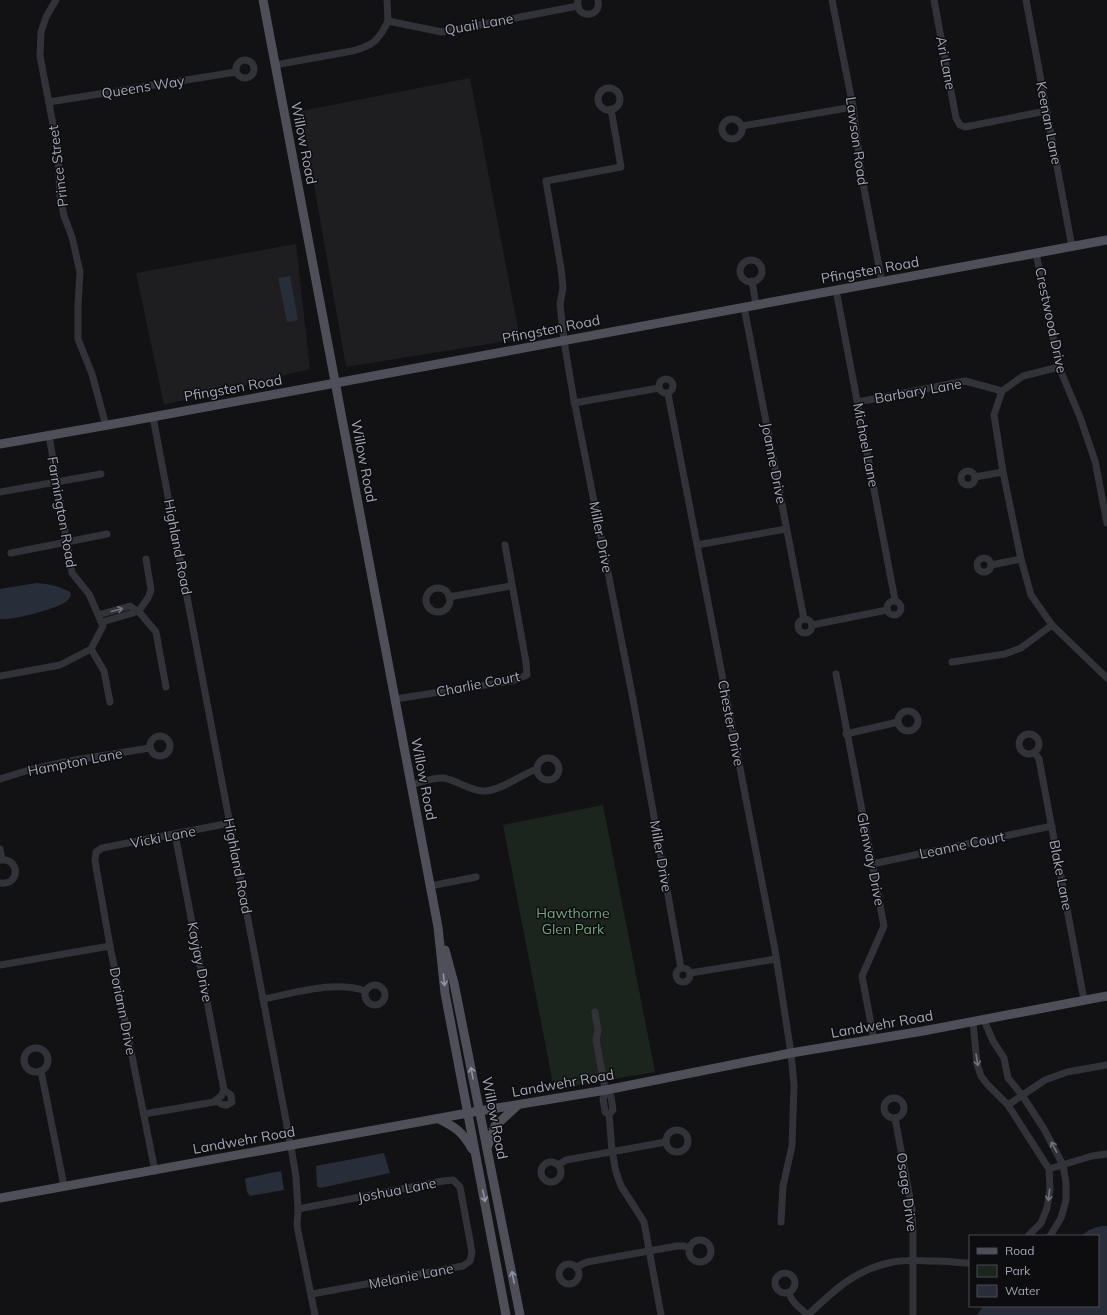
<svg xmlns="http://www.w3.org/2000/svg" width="1107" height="1315" font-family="Mulish,sans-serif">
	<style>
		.built { fill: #1e1e21 }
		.green { fill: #1c241e }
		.water { fill: #272e39 }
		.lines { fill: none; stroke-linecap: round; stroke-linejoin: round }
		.minor { stroke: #323339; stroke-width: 7 }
		.major { stroke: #4e4f58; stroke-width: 9 }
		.oneway { stroke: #70727e }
		.oneway2 { stroke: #9194a3 }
		.labels { text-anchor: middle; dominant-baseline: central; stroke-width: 3; stroke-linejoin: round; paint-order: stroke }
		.street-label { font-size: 14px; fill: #a2a5b6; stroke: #0d0d0f }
		.park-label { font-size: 14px; fill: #76a37f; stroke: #0d0d0f }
	</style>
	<rect width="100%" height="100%" fill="#121214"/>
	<g class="built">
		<polygon points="470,78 520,339 346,367 301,111"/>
		<polygon points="296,244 310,369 164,405 136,273"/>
	</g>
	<polygon class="green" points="603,805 655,1072 554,1089 503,825"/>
	<g class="water">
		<polygon points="290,276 298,320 287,322 278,278"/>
		<path d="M37,583C49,584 60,586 70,592L71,596C69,599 67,601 64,603C55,609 10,621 0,619V589Z"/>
		<polygon points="384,1153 390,1173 320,1188 317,1186 316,1166"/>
		<polygon points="281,1171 284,1190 250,1196 247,1192 245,1179 247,1178"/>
		<path d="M1102,1226H1107V1315H977L983,1306H1098V1236H1081C1087,1230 1094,1228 1102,1226Z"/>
	</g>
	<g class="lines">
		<g class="minor">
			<polyline points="56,0 46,17 41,32 40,56 58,151 60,195 64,216 72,237 80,272 78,305 78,339 92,374 106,426"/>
			<polyline points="387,0 388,21"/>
			<path d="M578,0C574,19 602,19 598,0"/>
			<polyline points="832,0 853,107 862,178 882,282"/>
			<polyline points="934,0 956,118 960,125 965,127 1046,111"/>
			<polyline points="1026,0 1072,247"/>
			<circle cx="245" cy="69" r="9"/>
			<path d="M275,65L352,51C373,46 379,40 388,21L442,32L578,6"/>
			<circle cx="609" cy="99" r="11"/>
			<polyline points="49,102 236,72"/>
			<polyline points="611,109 621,167 546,181 561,268 563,288 560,304 564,341 573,395 633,699 681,968"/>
			<circle cx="732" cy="129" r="10"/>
			<polyline points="742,126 853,107"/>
			<polyline points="1036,253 1059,367 1080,417 1095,461 1107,523"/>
			<circle cx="751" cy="271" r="11"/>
			<polyline points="752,281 756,305"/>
			<polyline points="836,290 895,600"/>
			<polyline points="744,307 804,619"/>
			<polyline points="1059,367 1023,376 1002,391 994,415 1003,472 1021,559 1031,595 1052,625 1107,678"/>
			<circle cx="666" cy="386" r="7"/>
			<polyline points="668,394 775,950 791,1053 794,1085 792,1146 783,1186 781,1222"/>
			<polyline points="858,402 965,381 1002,391"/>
			<polyline points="574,403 659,388"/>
			<polyline points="153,417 291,1147 296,1177 298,1209 297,1226 315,1315"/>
			<polyline points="49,435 72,573 89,594 103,626 91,649"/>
			<circle cx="968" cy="478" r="7"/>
			<polyline points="975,477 1003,472"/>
			<polyline points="0,492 101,474"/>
			<polyline points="697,545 786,529"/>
			<polyline points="11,553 107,534"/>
			<circle cx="984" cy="565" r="7"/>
			<polyline points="991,565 1021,559"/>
			<circle cx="438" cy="600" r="12"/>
			<polyline points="449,597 511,586"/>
			<circle cx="894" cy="608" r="7"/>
			<polyline points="138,612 148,598 151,590 146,559"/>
			<polyline points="98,615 130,606 140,613 156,632 166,687"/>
			<circle cx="805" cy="626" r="7"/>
			<polyline points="102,622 133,613 135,610"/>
			<polyline points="812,625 887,610"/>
			<polyline points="91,649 104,671 110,702"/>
			<polyline points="952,662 1005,654 1021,648 1052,625"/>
			<polyline points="836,674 884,926 862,976 874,1040"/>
			<polyline points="0,676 60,665 91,649"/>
			<polyline points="395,699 512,681 527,675 526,662 505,545"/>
			<circle cx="908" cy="721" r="10"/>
			<polyline points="846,734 898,722"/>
			<circle cx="1029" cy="744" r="10"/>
			<circle cx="160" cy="746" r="10"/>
			<polyline points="1034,752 1039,759 1084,1000"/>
			<circle cx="548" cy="769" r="11"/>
			<polyline points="0,779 29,770 69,761 150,748"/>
			<path d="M411,785C422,782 433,777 444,778C458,781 472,792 486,791C504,789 520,775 537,769"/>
			<polyline points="0,849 2,860"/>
			<path d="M0,860C20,857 21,886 0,883"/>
			<polyline points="872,864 1052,826"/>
			<polyline points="430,886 476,877"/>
			<polyline points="0,965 110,946"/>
			<circle cx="683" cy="975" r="7"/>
			<polyline points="690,973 776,959"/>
			<circle cx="375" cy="995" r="10"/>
			<path d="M263,999C296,993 333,980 366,991"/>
			<polyline points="595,1012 598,1030 596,1040 606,1094 603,1098 605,1112 609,1114 612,1151 616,1172 621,1186 644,1222 661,1315"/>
			<polyline points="984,1020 993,1041 1004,1058 1008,1078 1022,1095 1044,1129 1063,1165 1066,1183 1066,1200 1061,1218 1050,1236"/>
			<polyline points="973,1022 977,1064 981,1076 987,1084 1008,1105 1049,1169 1050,1190 1047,1208 1041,1223 1028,1236"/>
			<circle cx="36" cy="1060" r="12"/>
			<polyline points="41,1071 64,1186"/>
			<polyline points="606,1094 611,1096 613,1110 609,1114"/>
			<circle cx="894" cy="1108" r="10"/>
			<path d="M216,1100C220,1104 222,1105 227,1105L232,1102L231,1095L224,1090"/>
			<polyline points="1008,1105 1045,1080 1067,1072 1107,1065"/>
			<polyline points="144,1114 214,1102 221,1096 224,1090 175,834"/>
			<polyline points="895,1118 912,1209 913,1233 913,1315"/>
			<circle cx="677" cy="1141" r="11"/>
			<circle cx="551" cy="1172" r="10"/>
			<polyline points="558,1165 566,1160 666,1142"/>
			<polyline points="1049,1169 1092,1156 1107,1154"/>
			<polyline points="155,1171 110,946 95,861 96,852 102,848 230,823"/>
			<polyline points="298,1209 443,1181 453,1180 460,1187 472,1252 470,1261 463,1266 312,1294"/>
			<circle cx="700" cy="1251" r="11"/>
			<circle cx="569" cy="1274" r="10"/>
			<polyline points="576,1267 587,1262 677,1246 684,1246 689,1248"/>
			<circle cx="785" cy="1283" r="10"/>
			<path d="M789,1293C792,1303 800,1308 808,1315"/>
			<path d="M808,1315C834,1290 856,1269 893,1262C906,1259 922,1261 936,1261C947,1261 959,1263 970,1263"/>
		</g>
		<g class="major">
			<polyline points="263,0 438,927 445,993 506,1315"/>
			<polyline points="0,444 125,422 1107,240"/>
			<polyline points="445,950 454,983 520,1315"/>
			<path d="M439,1119C455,1127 463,1132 472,1149"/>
			<polyline points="487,1148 495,1126 518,1105"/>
			<polyline points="0,1198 479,1111 606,1090 791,1053 923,1031 1107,996"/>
		</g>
	</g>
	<defs><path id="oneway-shaft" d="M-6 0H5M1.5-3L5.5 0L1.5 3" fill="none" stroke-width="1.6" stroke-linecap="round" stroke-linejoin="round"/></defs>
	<g class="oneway">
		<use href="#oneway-shaft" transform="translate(117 610) rotate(-15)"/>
		<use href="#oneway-shaft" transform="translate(977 1060) rotate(81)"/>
		<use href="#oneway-shaft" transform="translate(1054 1147) rotate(-117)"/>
		<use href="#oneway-shaft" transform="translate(1049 1195) rotate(97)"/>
	</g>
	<g class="oneway2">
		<use href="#oneway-shaft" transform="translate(444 980) rotate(84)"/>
		<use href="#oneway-shaft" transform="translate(472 1073) rotate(-101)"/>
		<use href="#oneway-shaft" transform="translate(484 1196) rotate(79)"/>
		<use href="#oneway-shaft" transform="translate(513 1277) rotate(-101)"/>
	</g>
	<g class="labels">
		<g class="street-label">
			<text transform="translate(479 24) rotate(-10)">Quail Lane</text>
			<text transform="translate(946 63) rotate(79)">Ari Lane</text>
			<text transform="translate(143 87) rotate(-9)">Queens Way</text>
			<text transform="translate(1049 123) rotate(79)">Keenan Lane</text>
			<text transform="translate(857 141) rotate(82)">Lawson Road</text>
			<text transform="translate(304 143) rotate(79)">Willow Road</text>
			<text transform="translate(58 166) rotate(-97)">Prince Street</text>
			<text transform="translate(870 270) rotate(-10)">Pfingsten Road</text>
			<text transform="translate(1051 320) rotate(78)">Crestwood Drive</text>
			<text transform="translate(551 329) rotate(-11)">Pfingsten Road</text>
			<text transform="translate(233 388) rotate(-10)">Pfingsten Road</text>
			<text transform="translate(918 391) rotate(-10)">Barbary Lane</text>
			<text transform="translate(866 445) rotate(79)">Michael Lane</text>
			<text transform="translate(364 461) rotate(79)">Willow Road</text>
			<text transform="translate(774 463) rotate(79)">Joanne Drive</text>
			<text transform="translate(62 512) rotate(80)">Farmington Road</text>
			<text transform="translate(601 537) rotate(79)">Miller Drive</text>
			<text transform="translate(178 547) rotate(79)">Highland Road</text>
			<text transform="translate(478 684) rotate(-11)">Charlie Court</text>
			<text transform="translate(731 723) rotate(79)">Chester Drive</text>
			<text transform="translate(75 762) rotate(-11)">Hampton Lane</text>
			<text transform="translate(424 779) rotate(79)">Willow Road</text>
			<text transform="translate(163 837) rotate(-11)">Vicki Lane</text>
			<text transform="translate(962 845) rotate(-12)">Leanne Court</text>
			<text transform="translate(661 856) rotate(80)">Miller Drive</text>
			<text transform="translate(871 859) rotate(79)">Glenway Drive</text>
			<text transform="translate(238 866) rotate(79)">Highland Road</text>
			<text transform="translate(1061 875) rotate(79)">Blake Lane</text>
			<text transform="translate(200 962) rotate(79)">Kayjay Drive</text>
			<text transform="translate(123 1011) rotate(79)">Doriann Drive</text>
			<text transform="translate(882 1024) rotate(-10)">Landwehr Road</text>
			<text transform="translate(563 1083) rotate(-10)">Landwehr Road</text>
			<text transform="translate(495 1118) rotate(79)">Willow Road</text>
			<text transform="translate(244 1140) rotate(-10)">Landwehr Road</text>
			<text transform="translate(397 1190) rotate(-11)">Joshua Lane</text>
			<text transform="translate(907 1192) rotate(82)">Osage Drive</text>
			<text transform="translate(411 1276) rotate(-11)">Melanie Lane</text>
		</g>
		<g class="park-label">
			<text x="573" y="913">Hawthorne<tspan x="573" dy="16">Glen Park</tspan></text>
		</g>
	</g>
	<rect x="969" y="1235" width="130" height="72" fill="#0d0d0f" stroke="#494a52"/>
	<rect x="977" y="1248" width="20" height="6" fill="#4e4f58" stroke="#494a52"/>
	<text x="1005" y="1255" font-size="12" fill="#a2a5b6">Road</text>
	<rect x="977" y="1265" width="20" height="12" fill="#1c241e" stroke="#494a52"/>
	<text x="1005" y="1275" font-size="12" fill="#a2a5b6">Park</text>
	<rect x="977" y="1285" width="20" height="12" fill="#272e39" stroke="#494a52"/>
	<text x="1005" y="1295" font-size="12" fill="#a2a5b6">Water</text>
</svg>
